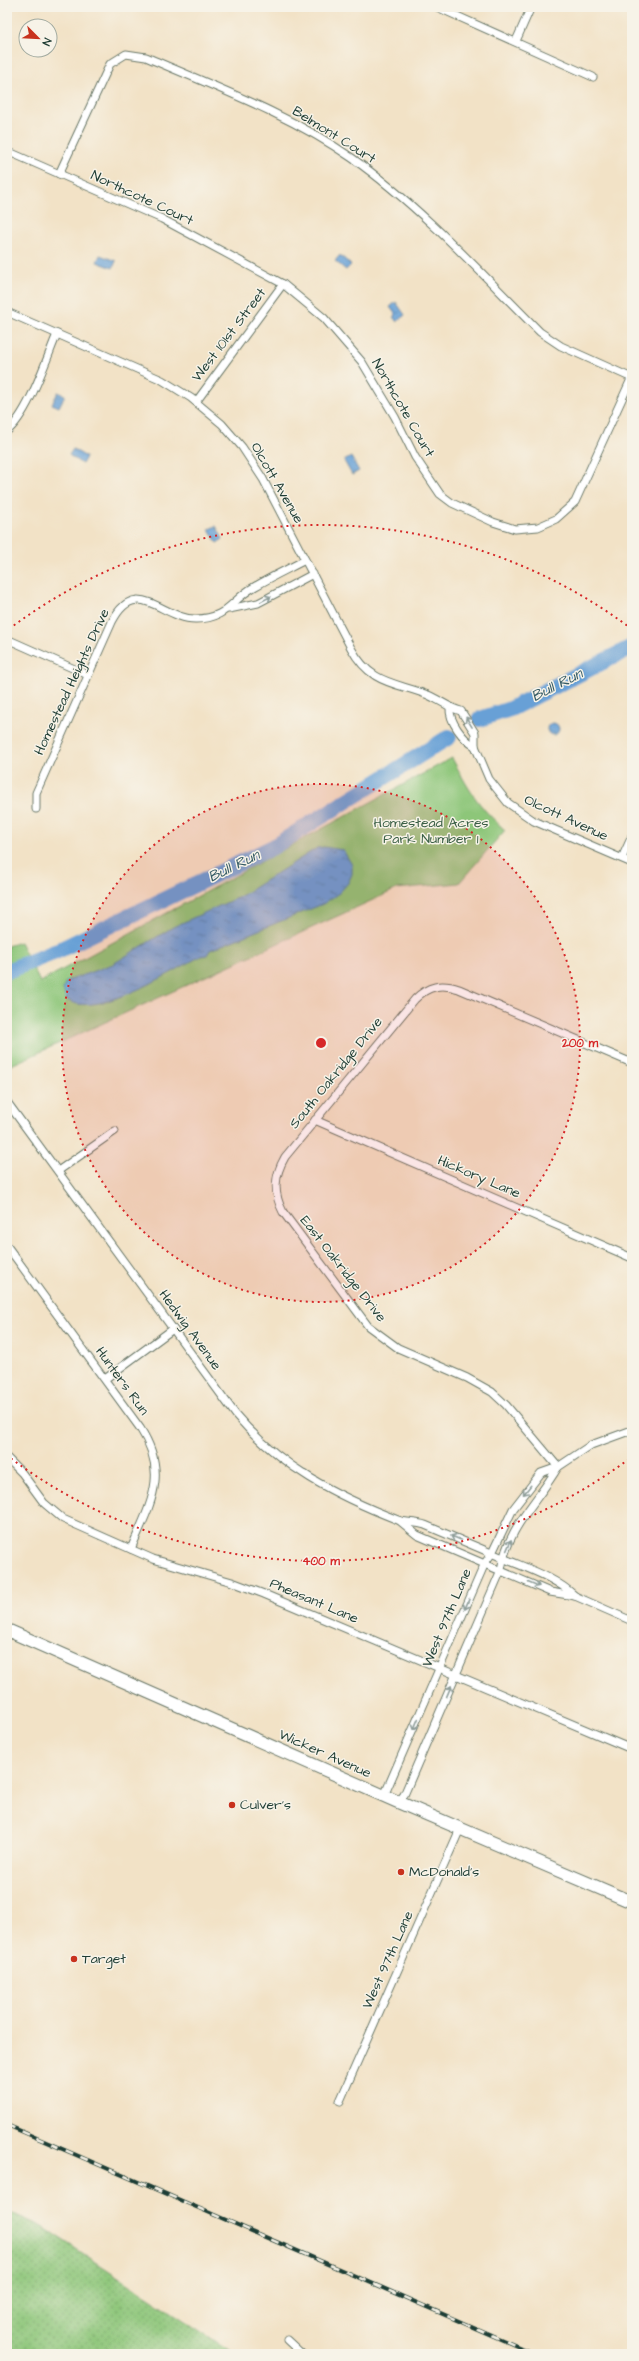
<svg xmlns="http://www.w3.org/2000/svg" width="639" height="2361" font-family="'Architects Daughter',sans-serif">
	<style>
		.grass { fill: url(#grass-dots); stroke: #568256 }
		.green { fill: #8dc679; stroke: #568256 }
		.water { fill: url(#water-ripples); stroke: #436e85 }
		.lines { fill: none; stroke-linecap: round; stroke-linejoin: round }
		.river { stroke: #67a0d6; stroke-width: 16 }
		.minor-casing { stroke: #697767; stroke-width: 9 }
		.trunk-casing { stroke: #697767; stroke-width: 14 }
		.minor { stroke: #fff; stroke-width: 7 }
		.trunk { stroke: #fff; stroke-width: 12 }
		.rail-casing { stroke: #1f3d34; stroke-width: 4 }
		.rail { stroke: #f7f3e8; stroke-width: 2.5; stroke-dasharray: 8; stroke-linecap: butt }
		.oneway { stroke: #8f9e9a }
		.ring { fill: none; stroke: #d62828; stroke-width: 2; stroke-dasharray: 2 4 }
		.poi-dot { fill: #c8321e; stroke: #f7f3e8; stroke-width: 1.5 }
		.labels { text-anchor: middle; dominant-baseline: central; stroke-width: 3; stroke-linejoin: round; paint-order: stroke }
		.street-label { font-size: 14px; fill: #1f3d34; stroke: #f7f3e8 }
		.park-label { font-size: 14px; fill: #3a5f45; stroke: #f7f3e8 }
		.poi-label { font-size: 14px; fill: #1f3d34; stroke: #f7f3e8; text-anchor: start }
		.water-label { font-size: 15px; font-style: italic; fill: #355b65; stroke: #f7f3e8 }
		.centre { fill: #d62828; stroke: #f7f3e8; stroke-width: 2 }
		.ring-label { font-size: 12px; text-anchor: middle; font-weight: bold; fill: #d62828; stroke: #f7f3e8; stroke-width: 3; stroke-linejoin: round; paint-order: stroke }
	</style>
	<defs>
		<pattern id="grass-dots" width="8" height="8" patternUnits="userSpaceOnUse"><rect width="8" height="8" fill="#8dc679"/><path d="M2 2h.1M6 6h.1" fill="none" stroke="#73a264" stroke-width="1.8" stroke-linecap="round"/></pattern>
		<pattern id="water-ripples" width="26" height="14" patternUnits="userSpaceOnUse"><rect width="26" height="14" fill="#67a0d6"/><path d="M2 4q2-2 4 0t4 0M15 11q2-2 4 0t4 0" fill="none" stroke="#5484ae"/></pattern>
	</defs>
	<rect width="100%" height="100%" fill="#f7f3e8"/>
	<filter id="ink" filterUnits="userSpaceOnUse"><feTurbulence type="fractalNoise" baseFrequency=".025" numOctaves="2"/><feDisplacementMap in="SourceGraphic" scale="8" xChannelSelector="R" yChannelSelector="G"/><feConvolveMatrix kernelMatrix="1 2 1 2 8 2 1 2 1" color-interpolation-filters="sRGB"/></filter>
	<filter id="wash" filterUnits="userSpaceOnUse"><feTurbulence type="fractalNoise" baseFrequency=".012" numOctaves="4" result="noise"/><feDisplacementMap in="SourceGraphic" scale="16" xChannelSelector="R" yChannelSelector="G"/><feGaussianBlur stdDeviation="0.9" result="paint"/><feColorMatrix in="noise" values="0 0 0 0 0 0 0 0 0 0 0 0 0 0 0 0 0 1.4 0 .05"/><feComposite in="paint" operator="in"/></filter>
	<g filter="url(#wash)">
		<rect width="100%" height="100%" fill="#f2e2c6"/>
		<polygon class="grass" points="7,2211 43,2227 235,2354 7,2354"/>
		<path class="green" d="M452,758C469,790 477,805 505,830L459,883L397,889L7,1067V946L20,942L40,982Z"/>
		<g class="water">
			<polygon points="100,255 116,261 113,268 97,262"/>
			<polygon points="340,255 351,265 346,270 335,261"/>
			<polygon points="396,302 405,315 397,322 393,317 396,315 390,307"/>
			<polygon points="58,392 65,395 59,407 52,404"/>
			<polygon points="73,449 86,457 82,464 69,455"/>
			<polygon points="351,457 359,471 352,475 344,461"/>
			<polygon points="216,526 223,539 217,543 209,529"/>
			<circle cx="553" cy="729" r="6"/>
			<path d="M324,847L343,850L352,865V874L348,883L339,893L323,904L210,950L207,955L201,956C173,971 94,1021 66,999L63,988L67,981L113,964L173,927L241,896L317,848Z"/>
		</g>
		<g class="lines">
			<g class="river">
				<polyline points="480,719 510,709 632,647"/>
				<polyline points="7,971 55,952 273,847 449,737"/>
			</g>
		</g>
	</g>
	<g filter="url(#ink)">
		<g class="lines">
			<g class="minor-casing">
				<g id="minor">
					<polyline points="437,7 593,77"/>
					<polyline points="516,41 531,7"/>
					<polyline points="7,151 162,219 283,284 324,318 362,362 395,417 415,457 440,494 452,503 493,522 515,529 538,527 556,519 575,502 632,377"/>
					<path d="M59,174L110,64L126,54L146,57C215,87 289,114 352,158C421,207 480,272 540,332L561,346L632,378"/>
					<path d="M7,312L162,380L191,398L222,424L242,447L263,479L351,648C371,685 395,682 428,695C440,700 449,708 461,711L475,733V746L489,779L508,803L534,821L632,863"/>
					<polyline points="196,402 283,284"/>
					<path d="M7,431C28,415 46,360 57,334"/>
					<polyline points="229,609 258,603 313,574"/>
					<polyline points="7,639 88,675"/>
					<path d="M450,708C449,721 463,740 475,746"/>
					<path d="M36,809V793L112,622C136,574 163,620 196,619C227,619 231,600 254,587C271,577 288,569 305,560"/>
					<polyline points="622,858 632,836"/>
					<path d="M7,1102L236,1415C279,1466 336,1496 398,1520C406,1523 416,1522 425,1525C451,1536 477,1547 503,1558C528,1569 555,1577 575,1596"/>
					<polyline points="315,1120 632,1258"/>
					<polyline points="58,1171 115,1131"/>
					<path d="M7,1246L140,1428C170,1474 150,1504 131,1549"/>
					<polyline points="105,1379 173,1329"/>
					<polyline points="7,1458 22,1473 44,1503 63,1519 153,1559 232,1582 264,1594 629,1748"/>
					<path d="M558,1467L506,1405L492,1392L467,1378L398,1348L368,1326L283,1212C273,1193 274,1176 285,1157L415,999C428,986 441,983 459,989L632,1063"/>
					<polyline points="400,1521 417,1535 550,1592 575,1596 632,1621"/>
					<polyline points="384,1796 485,1563 492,1553 513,1509 541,1473 558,1467 591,1445 632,1430"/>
					<path d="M398,1802L404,1795L501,1570C508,1526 537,1503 558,1467"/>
					<polyline points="340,2101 460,1829"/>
					<polyline points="287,2340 302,2354"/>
				</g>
			</g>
			<g class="trunk-casing">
				<polyline id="trunk" points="7,1630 398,1802 632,1902"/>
			</g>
			<use href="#minor" class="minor"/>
			<use href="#trunk" class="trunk"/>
			<g class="rail-casing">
				<polyline id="rail" points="7,2125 535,2354"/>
			</g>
			<use href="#rail" class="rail"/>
		</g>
		<defs><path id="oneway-shaft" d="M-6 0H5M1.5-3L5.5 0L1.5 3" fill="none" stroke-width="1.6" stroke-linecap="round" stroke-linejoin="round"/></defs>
		<g class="oneway">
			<use href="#oneway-shaft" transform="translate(266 599) rotate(-28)"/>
			<use href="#oneway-shaft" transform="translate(469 722) rotate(-121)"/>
			<use href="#oneway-shaft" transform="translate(527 1490) rotate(129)"/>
			<use href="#oneway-shaft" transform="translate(456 1538) rotate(-157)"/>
			<use href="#oneway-shaft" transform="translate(509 1545) rotate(-67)"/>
			<use href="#oneway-shaft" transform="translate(534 1584) rotate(23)"/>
			<use href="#oneway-shaft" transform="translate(467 1604) rotate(113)"/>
			<use href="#oneway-shaft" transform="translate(449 1691) rotate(-67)"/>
			<use href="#oneway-shaft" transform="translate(416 1724) rotate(113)"/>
		</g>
	</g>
	<circle cx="321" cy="1043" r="259" fill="#d62828" fill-opacity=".12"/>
	<g class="ring">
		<circle cx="321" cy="1043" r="259"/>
		<path d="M629 1459A518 518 0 0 1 9 1457M9 629A518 518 0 0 1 629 627"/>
	</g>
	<g class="poi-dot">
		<circle cx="232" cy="1805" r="4"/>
		<circle cx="401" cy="1872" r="4"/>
		<circle cx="74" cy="1959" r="4"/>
	</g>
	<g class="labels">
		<g class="street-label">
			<text transform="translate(334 135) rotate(32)">Belmont Court</text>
			<text transform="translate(142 198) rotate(25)">Northcote Court</text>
			<text transform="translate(229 335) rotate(-53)">West 101st Street</text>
			<text transform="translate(403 408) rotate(60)">Northcote Court</text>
			<text transform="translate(277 483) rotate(60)">Olcott Avenue</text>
			<text transform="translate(72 682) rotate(-65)">Homestead Heights Drive</text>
			<text transform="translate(566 818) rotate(25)">Olcott Avenue</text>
			<text transform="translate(336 1073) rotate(-51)">South Oakridge Drive</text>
			<text transform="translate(479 1177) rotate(23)">Hickory Lane</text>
			<text transform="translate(343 1269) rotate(52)">East Oakridge Drive</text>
			<text transform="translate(190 1330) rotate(54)">Hedwig Avenue</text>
			<text transform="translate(122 1381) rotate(54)">Hunters Run</text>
			<text transform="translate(314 1601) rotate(23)">Pheasant Lane</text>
			<text transform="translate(447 1618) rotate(-67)">West 97th Lane</text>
			<text transform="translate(325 1754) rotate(24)">Wicker Avenue</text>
			<text transform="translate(388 1960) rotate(-66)">West 97th Lane</text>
		</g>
		<g class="park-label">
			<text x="431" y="823">Homestead Acres<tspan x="431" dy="16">Park Number 1</tspan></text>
		</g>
		<g class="poi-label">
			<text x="240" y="1805">Culver's</text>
			<text x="409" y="1872">McDonald's</text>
			<text x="82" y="1959">Target</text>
		</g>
		<g class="water-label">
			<text transform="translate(557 685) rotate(-27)">Bull Run</text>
			<text transform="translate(234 866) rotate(-26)">Bull Run</text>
		</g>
	</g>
	<circle cx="321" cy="1043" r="6" class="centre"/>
	<g class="ring-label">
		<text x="580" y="1047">200 m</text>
		<text x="321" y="1565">400 m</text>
	</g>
	<rect width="639" height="2361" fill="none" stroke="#f7f3e8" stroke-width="24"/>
	<g transform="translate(38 38) rotate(114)"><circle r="19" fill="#f7f3e8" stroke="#a1aaa0"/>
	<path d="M0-3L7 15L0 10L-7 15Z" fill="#c8321e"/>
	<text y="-6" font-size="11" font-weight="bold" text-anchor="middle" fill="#1f3d34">N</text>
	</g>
</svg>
